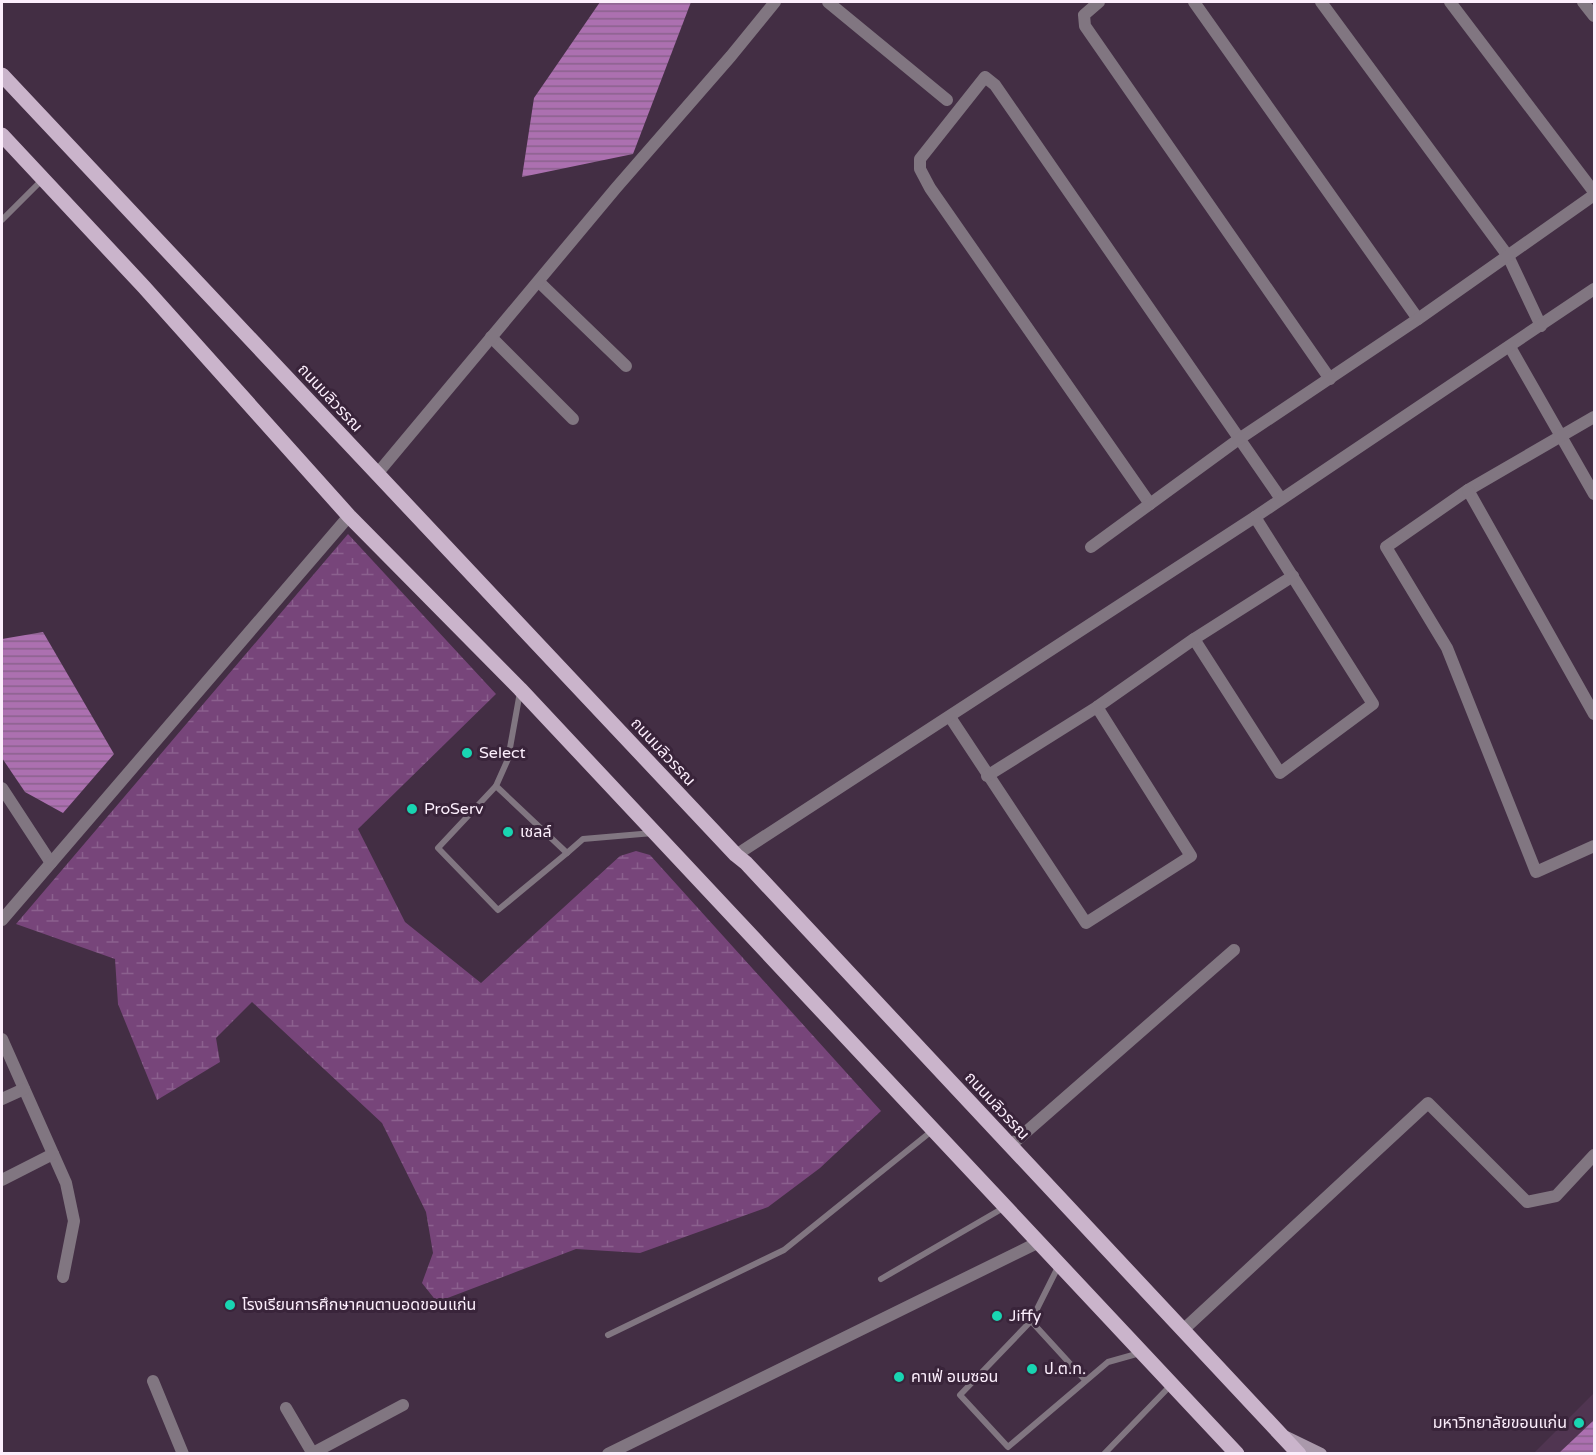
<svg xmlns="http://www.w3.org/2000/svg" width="1596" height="1455" font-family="'Varela Round','Noto Sans Thai',sans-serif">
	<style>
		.built { fill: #503551 }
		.wetland { fill: url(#wetland-marsh) }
		.water { fill: url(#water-rules) }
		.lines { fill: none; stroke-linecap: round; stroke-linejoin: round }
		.service { stroke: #817681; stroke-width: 6 }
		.minor { stroke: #817681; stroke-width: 12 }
		.tertiary { stroke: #817681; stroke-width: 12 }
		.secondary { stroke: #aa99ab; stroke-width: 12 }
		.primary { stroke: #cab4cb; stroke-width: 15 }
		.poi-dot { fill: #19d5b2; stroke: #39243a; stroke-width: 2 }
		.labels { text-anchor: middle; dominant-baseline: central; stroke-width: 6; stroke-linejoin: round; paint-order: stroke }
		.street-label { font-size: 16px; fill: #fceefc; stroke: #39243a }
		.poi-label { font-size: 16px; fill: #fceefc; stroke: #39243a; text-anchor: start }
	</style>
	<defs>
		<pattern id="wetland-marsh" width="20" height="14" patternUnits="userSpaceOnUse" patternTransform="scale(1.5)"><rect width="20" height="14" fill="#77457a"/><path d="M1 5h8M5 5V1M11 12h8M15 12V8" fill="none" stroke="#8b608e"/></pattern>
		<pattern id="water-rules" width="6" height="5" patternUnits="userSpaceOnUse" patternTransform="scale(1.5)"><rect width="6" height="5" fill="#ac70b0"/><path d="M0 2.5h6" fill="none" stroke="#8a628d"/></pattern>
	</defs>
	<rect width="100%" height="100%" fill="#432e44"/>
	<polygon class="built" points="1594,1393 1594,1453 1534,1453"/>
	<polygon class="wetland" points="348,534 496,694 358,829 405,922 481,983 620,856 636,851 650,855 881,1111 820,1168 768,1207 640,1253 576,1249 437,1302 422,1283 433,1253 426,1212 382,1123 252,1002 216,1038 220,1062 157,1100 118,1004 115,959 16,924"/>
	<g class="water">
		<polygon points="600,2 691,2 633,154 522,177 534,98"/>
		<polygon points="43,632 114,754 63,813 25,792 2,758 2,639"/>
		<polygon points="1594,1420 1594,1453 1559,1453"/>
	</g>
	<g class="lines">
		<g class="service">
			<polyline points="2,220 42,180"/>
			<polyline points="520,692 508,759 496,786 567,853 583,839 653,833"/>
			<polyline points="496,786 438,848 498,910 567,853"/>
			<polyline points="1059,1265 1031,1321 960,1395 1008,1447 1108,1362 1140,1353"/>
			<polyline points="881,1279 1005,1207"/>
			<polyline points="1031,1321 1085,1380"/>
			<polyline points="608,1335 784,1250 933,1130"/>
			<polyline points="1104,1454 1171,1385"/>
		</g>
		<g class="minor">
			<polyline points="828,2 947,100"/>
			<polyline points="1099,2 1084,15 1085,26 1330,379"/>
			<polyline points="1194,2 1418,319"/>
			<polyline points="1321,2 1508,256 1541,326"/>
			<polyline points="1450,2 1594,192"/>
			<polyline points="1583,2 1594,16"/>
			<polyline points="539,282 626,366"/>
			<polyline points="491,337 573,419"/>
			<polyline points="1510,347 1594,494"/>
			<polyline points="1594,417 1468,490 1386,547 1447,648 1536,872 1594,846"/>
			<polyline points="377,474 616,188 731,56 775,2"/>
			<polyline points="1468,490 1594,714"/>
			<polyline points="1150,504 930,188 920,169 920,159 985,77 995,85 1281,499"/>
			<polyline points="1091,547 1239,439 1418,319 1594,195"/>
			<polyline points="1194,639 1280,773 1373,704 1255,517"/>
			<polyline points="950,717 1086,923 1191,856 1097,707"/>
			<polyline points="987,776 1097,707 1194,639 1293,576"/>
			<polyline points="2,788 51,863"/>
			<polyline points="736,855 1255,517 1594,289"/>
			<polyline points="2,920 349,516"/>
			<polyline points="2,1039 66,1183 74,1221 63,1277"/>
			<polyline points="2,1099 24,1089"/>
			<polyline points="1010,1146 1234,950"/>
			<polyline points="2,1180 53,1154"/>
			<polyline points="1183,1330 1428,1103 1527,1202 1556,1196 1594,1155"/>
			<polyline points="153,1381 183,1454"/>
			<polyline points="286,1408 313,1454"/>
			<polyline points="311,1454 403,1405"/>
		</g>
		<polyline class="tertiary" points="608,1454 1039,1242"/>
		<polyline class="secondary" points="1286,1437 1321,1454"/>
		<g class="primary">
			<polyline points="2,75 736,855 746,863 1299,1454"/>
			<polyline points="2,135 144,287 349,516 520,689 1237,1454"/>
		</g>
	</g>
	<g class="poi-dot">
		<circle cx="467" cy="753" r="6"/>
		<circle cx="412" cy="809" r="6"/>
		<circle cx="508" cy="832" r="6"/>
		<circle cx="230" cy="1305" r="6"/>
		<circle cx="997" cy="1316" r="6"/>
		<circle cx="1032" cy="1369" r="6"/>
		<circle cx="899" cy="1377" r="6"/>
		<circle cx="1579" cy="1423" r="6"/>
	</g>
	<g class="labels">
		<g class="street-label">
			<text transform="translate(330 398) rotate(47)">ถนนมลิวรรณ</text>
			<text transform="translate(663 752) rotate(47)">ถนนมลิวรรณ</text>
			<text transform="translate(997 1106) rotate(47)">ถนนมลิวรรณ</text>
		</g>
		<g class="poi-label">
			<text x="479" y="753">Select</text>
			<text x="424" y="809">ProServ</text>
			<text x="520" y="832">เชลล์</text>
			<text x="242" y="1305">โรงเรียนการศึกษาคนตาบอดขอนแก่น</text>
			<text x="1009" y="1316">Jiffy</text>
			<text x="1044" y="1369">ป.ต.ท.</text>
			<text x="911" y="1377">คาเฟ่ อเมซอน</text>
			<text x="1567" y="1423" text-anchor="end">มหาวิทยาลัยขอนแก่น</text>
		</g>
	</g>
	<rect width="1596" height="1455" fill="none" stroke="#fceefc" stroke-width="6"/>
</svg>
